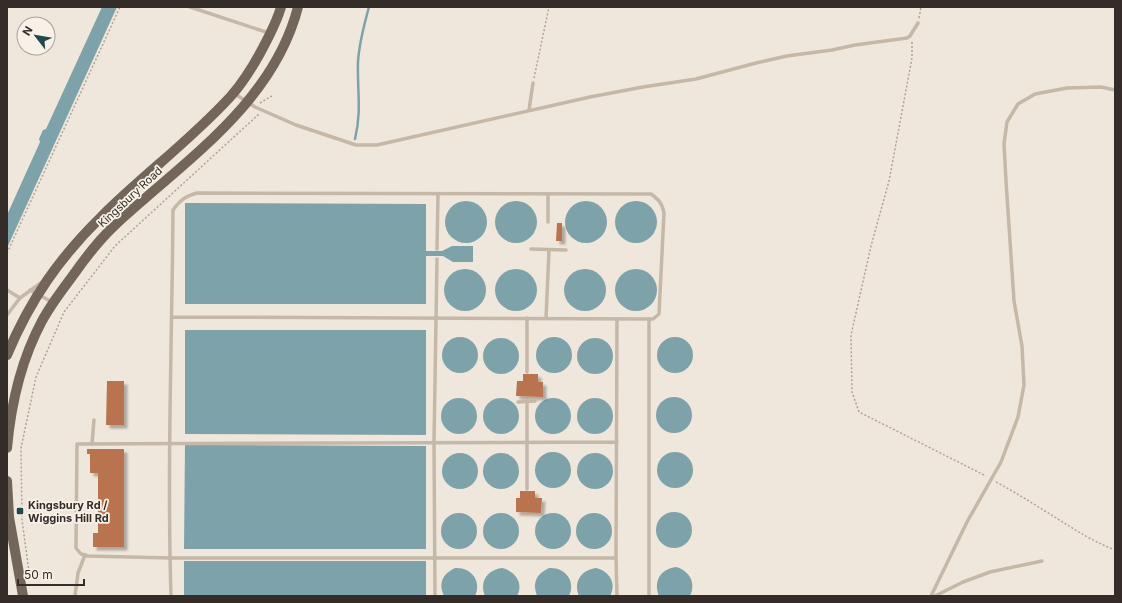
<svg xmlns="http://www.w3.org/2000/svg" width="1122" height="603" font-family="Inter,sans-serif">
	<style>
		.water { fill: #7da2a9 }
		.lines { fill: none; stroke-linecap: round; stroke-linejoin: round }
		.stream { stroke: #7da2a9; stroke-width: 2.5 }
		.building { fill: #b9734f; filter: url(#shadow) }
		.path { stroke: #b1a393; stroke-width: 1.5; stroke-dasharray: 2 2; stroke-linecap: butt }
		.service { stroke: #c5b8a8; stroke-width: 3.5 }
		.primary { stroke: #73655a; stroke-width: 10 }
		.poi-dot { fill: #224850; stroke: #f7f1e7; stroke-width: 1.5 }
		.labels { text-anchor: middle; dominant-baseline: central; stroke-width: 3.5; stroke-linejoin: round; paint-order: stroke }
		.street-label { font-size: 11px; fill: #332c28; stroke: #f7f1e7 }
		.poi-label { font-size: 11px; font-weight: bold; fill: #332c28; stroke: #f7f1e7; text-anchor: start }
	</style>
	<defs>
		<filter id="shadow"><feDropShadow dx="3.5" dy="3.5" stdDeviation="1" flood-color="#0004"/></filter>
	</defs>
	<rect width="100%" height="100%" fill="#efe7db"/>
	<g class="water">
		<polygon points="102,7 117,7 7,248 7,215 40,142 39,139 43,130 46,129"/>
		<circle cx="636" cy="222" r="21"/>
		<circle cx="466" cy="222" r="21"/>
		<circle cx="586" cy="222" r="21"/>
		<circle cx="516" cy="222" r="21"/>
		<polygon points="185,203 426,204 426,251 442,251 452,246 473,246 473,262 453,262 443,256 426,256 426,304 185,304"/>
		<circle cx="636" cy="290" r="21"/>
		<circle cx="585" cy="290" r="21"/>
		<circle cx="516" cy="290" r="21"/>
		<circle cx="465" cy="290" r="21"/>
		<polygon points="185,330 426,330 426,435 185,434"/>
		<circle cx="554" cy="355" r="18"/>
		<circle cx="460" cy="355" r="18"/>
		<circle cx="675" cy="355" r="18"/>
		<circle cx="595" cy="356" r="18"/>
		<circle cx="501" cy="356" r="18"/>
		<circle cx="674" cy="415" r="18"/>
		<circle cx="553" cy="416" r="18"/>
		<circle cx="459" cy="416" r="18"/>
		<circle cx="595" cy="416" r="18"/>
		<circle cx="501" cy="416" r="18"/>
		<polygon points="185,445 426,446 426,549 184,549"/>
		<circle cx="553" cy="470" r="18"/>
		<circle cx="675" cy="470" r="18"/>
		<circle cx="595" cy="471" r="18"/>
		<circle cx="460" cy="471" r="18"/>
		<circle cx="501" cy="471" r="18"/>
		<circle cx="674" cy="530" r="18"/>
		<circle cx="459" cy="531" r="18"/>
		<circle cx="501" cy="531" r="18"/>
		<circle cx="553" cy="531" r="18"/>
		<circle cx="594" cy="531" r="18"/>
		<rect x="184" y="561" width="242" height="35"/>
		<path d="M676,567C690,571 696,583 690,596H659C653,582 660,569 676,567Z"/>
		<path d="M455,568C471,567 482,581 475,596H444C438,584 442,574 455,568Z"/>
		<path d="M502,568C515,571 524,583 517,596H485C479,582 487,570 502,568Z"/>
		<path d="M549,568C565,567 576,581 569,596H537C532,583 536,574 549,568Z"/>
		<path d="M596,568C609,571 617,583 610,596H579C573,582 581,570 596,568Z"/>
	</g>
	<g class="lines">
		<path class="stream" d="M355,139C362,110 357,90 358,62C359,43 364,25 369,7"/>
	</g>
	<g class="building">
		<polygon points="557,223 562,223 562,241 556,241"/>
		<polygon points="523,374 538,374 538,382 543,382 543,397 516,396 517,381 523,381"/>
		<polygon points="107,381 124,381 124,425 106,425"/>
		<polygon points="87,449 124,449 124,547 93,547 93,533 98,533 98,473 90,473 90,454 87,454"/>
		<polygon points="520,491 535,491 535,498 542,498 541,513 516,512 516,498 520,498"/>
	</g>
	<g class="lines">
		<g class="path">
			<polyline points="919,18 921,7"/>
			<polyline points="912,42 912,58 889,181 871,246 851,335 852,392 859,412 986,476"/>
			<polyline points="534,78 549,7"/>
			<polyline points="260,103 272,96"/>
			<polyline points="7,253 120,7"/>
			<path d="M996,482C1013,491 1029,501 1045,511C1068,525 1089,540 1115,550"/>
			<polyline points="29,572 22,520 21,448 36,377 64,312 115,246 259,114"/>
		</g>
		<g class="service">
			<polyline points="190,7 269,33"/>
			<polyline points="235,94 255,107 296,125 356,145 377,145 590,97 643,87 696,79 756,63 787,56 832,50 855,45 907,38 910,36 918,23"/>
			<polyline points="529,110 533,83"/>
			<polyline points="548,194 548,222"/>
			<polyline points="437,249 438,194"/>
			<polyline points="531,249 566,250"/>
			<polyline points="7,290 20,298"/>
			<polyline points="30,290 52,302"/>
			<polyline points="7,315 20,298 42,282"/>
			<polyline points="527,318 527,372"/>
			<polyline points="546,318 549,250"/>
			<polyline points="649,319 649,596"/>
			<polyline points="518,402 535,401"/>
			<polyline points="617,442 77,444 76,548 81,554 88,556 170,558 616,558 617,319"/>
			<polyline points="92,444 94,420"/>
			<polyline points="527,489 527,401"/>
			<polyline points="616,558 617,596"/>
			<polyline points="75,596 78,573 85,555"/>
			<path d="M171,596C167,468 172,339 173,210C180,200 186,196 197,193L651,194C659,200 662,203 664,213L659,314L653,319L172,317"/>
			<polyline points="435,596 434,442 437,259"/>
			<polyline points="931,596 967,522 1001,462 1018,417 1024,385 1022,346 1014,301 1006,181 1004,144 1007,122 1018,104 1035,94 1067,88 1101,87 1115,90"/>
			<polyline points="935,596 963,582 990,572 1042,561"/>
		</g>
		<g class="primary">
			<path d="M7,355C30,300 59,258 102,216C143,175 191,140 231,96C246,79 258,58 268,38C273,28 278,18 281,7"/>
			<path d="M7,448C11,404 21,360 42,321C51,304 63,289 74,274C86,257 100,239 115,225C184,161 273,104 298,7"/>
			<polyline points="7,481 9,517 23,596"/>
		</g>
	</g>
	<rect class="poi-dot" x="16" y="507" width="8" height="8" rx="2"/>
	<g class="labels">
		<g class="street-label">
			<text transform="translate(130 197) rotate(-43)">Kingsbury Road</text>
		</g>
		<g class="poi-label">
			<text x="28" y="505">Kingsbury Rd /<tspan x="28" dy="13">Wiggins Hill Rd</tspan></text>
		</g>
	</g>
	<rect width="1122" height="603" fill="none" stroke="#332c28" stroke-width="16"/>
	<g transform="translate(36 36) rotate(301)"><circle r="19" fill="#f7f1e7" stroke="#a9a29b"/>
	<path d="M0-3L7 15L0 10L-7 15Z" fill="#224850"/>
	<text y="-6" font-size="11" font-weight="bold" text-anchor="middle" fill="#332c28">N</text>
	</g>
	<path d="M18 579v6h66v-6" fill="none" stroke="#332c28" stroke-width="2"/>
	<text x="24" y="579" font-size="12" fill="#332c28" stroke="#f7f1e7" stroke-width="3" paint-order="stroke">50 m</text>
</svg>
